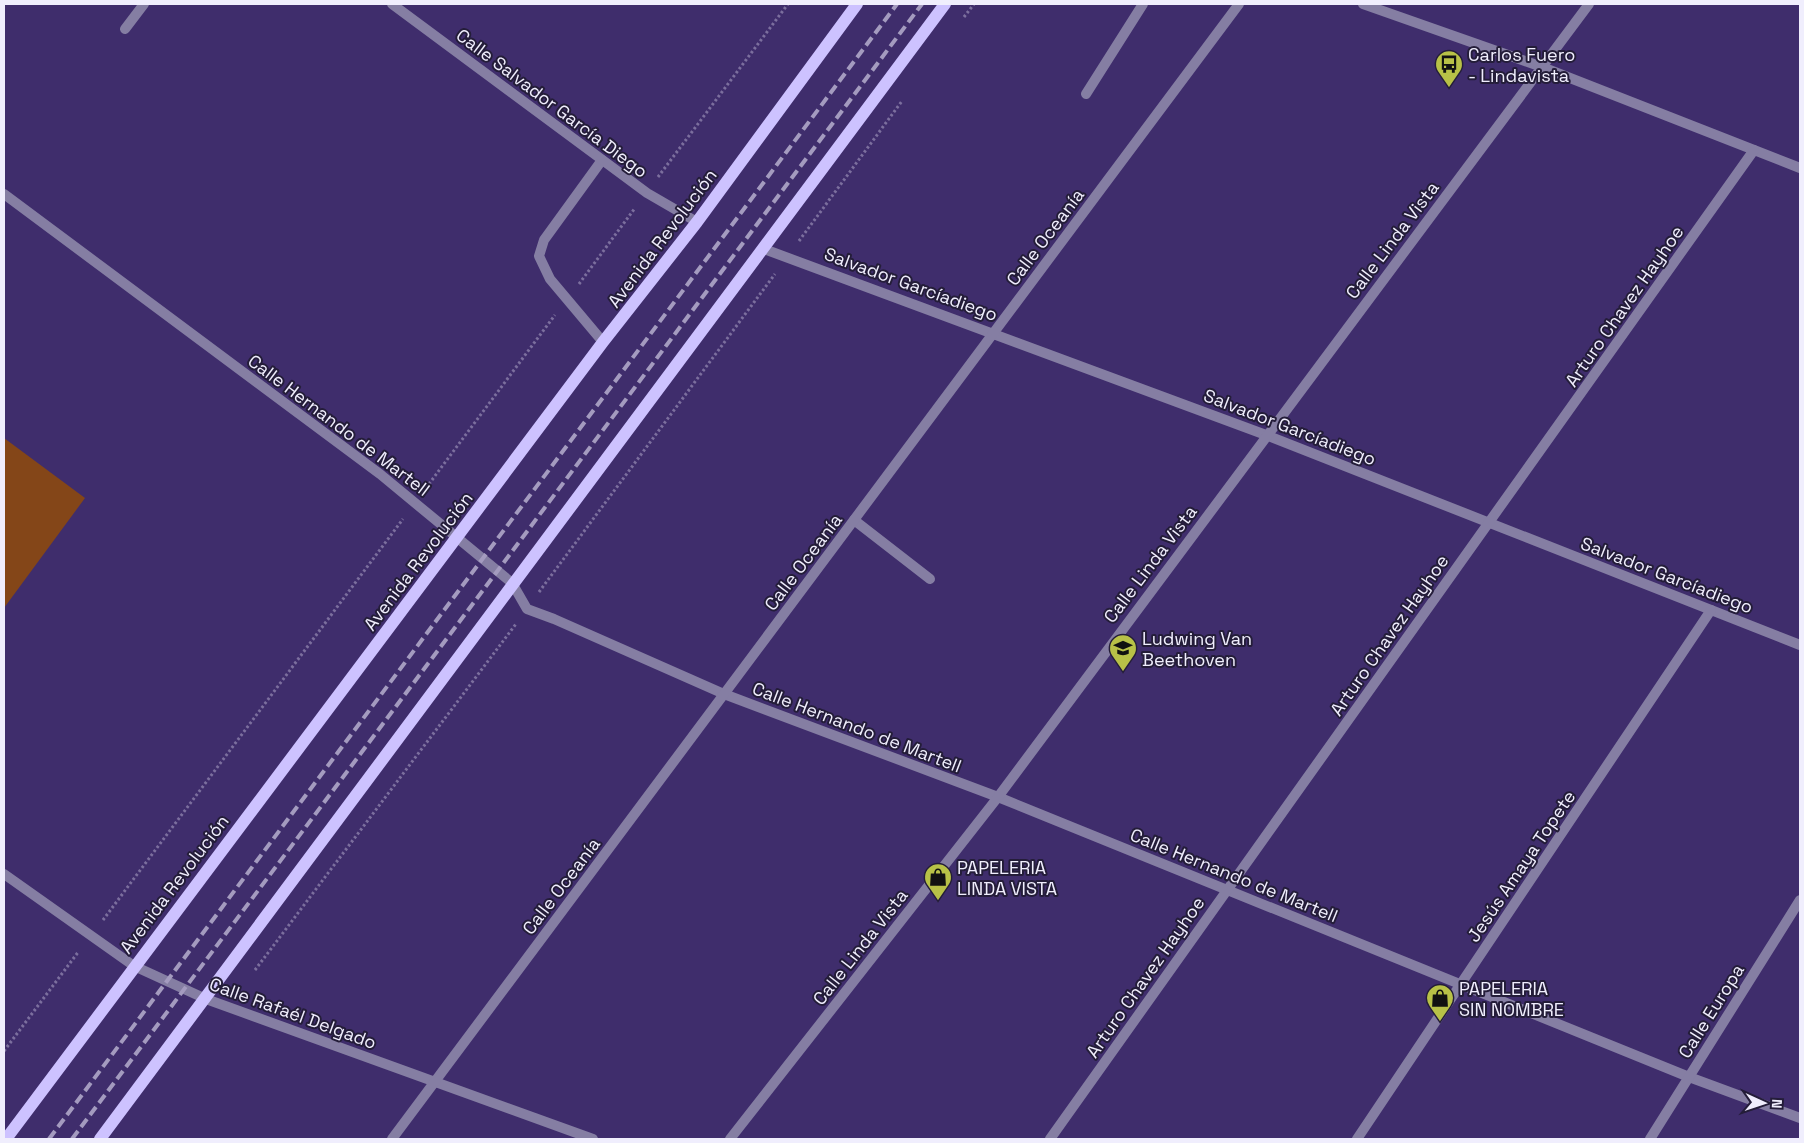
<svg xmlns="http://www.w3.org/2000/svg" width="1804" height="1143" font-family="'Space Grotesk',sans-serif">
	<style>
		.green { fill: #844618 }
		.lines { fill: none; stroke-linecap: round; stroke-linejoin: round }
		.path { stroke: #7c6f9e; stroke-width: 3; stroke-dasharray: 2.5 2.5; stroke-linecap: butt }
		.lane { stroke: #857ea3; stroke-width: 10 }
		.street { stroke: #857ea3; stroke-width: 10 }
		.primary { stroke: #cdc2ff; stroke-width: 12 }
		.rail { stroke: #a49bbf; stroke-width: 4; stroke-dasharray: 10 5; stroke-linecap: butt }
		.labels { text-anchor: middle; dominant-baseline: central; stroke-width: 4; stroke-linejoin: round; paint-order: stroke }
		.poi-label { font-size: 18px; fill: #f0eefd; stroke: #241d39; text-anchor: start }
		.street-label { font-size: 18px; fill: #f0eefd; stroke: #241d39 }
	</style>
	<rect width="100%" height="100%" fill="#3f2d6c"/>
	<polygon class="green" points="4,438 85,498 4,608"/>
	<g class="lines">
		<g class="path">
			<polyline points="964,17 974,4"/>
			<polyline points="658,177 788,4"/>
			<polyline points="799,241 902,101"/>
			<polyline points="579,284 635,208"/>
			<polyline points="426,488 555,315"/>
			<polyline points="539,592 775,274"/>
			<polyline points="103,920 403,519"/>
			<polyline points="255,970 516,624"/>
			<polyline points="4,1051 79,951"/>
		</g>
		<g class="lane">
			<polyline points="1086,94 1143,4"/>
			<polyline points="602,160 544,240 539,256 550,279 603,342"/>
		</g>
		<g class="street">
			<polyline points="392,4 647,193 697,222"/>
			<polyline points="1363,4 1542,67 1800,168"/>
			<polyline points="125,29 144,4"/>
			<polyline points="4,194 380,474 512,583 527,609 554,619 724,694 998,797 1689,1077 1800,1118"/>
			<polyline points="764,249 1266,435 1800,645"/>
			<polyline points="854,520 930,579"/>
			<polyline points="4,874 134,966 206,999 593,1139"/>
			<polyline points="392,1139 1239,4"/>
			<polyline points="730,1139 998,797 1589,4"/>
			<polyline points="1050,1139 1754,150"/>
			<polyline points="1357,1139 1711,610"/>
			<polyline points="1650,1139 1800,900"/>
		</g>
		<g class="primary">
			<polyline points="6,1139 603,342 697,222 857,4"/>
			<polyline points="100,1139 945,4"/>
		</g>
		<g class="rail">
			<polyline points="49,1139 897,4"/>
			<polyline points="72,1139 922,4"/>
		</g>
	</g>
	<defs>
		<g id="bus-pin" transform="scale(1.4375)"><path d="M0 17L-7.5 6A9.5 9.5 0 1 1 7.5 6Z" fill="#b8c147" stroke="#241d39"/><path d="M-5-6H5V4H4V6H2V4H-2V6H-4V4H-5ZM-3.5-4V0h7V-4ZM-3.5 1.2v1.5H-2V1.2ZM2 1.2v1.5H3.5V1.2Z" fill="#111"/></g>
		<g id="school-pin" transform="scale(1.4375)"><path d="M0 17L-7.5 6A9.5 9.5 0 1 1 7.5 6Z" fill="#b8c147" stroke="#241d39"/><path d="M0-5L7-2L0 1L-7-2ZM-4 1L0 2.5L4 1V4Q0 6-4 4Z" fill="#111"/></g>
		<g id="shop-pin" transform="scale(1.4375)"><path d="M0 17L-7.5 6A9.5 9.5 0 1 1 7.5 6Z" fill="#b8c147" stroke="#241d39"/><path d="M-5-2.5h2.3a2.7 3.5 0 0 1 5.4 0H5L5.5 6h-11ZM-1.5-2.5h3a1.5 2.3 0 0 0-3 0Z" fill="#111"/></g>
	</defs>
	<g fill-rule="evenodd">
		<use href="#bus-pin" x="1449" y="64"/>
		<use href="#school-pin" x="1123" y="648"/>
		<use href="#shop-pin" x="938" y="877"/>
		<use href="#shop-pin" x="1440" y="998"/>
	</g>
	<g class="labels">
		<g class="poi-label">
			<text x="1468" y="54">Carlos Fuero<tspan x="1468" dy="21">- Lindavista</tspan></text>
			<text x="1142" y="638">Ludwing Van<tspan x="1142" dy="21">Beethoven</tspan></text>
			<text x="957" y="867">PAPELERIA<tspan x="957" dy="21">LINDA VISTA</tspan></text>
			<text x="1459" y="988">PAPELERIA<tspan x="1459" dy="21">SIN NOMBRE</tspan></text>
		</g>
		<g class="street-label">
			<text transform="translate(552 103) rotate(37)">Calle Salvador García Diego</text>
			<text transform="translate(1045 237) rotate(-53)">Calle Oceanía</text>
			<text transform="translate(662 238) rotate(-53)">Avenida Revolución</text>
			<text transform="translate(1392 240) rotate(-53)">Calle Linda Vista</text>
			<text transform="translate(911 284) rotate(20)">Salvador Garcíadiego</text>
			<text transform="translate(1624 306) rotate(-55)">Arturo Chavez Hayhoe</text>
			<text transform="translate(339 425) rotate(37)">Calle Hernando de Martell</text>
			<text transform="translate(1290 427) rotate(21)">Salvador Garcíadiego</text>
			<text transform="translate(418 561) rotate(-53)">Avenida Revolución</text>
			<text transform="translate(803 562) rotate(-53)">Calle Oceanía</text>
			<text transform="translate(1150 564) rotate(-53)">Calle Linda Vista</text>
			<text transform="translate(1667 575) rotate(21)">Salvador Garcíadiego</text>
			<text transform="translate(1389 635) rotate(-55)">Arturo Chavez Hayhoe</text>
			<text transform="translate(857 727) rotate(21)">Calle Hernando de Martell</text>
			<text transform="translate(1521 866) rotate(-56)">Jesús Amaya Topete</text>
			<text transform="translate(1234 875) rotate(22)">Calle Hernando de Martell</text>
			<text transform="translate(174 884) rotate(-53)">Avenida Revolución</text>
			<text transform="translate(561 886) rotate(-53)">Calle Oceanía</text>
			<text transform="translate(860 947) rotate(-52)">Calle Linda Vista</text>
			<text transform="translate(1145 977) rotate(-55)">Arturo Chavez Hayhoe</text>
			<text transform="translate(1711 1011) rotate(-58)">Calle Europa</text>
			<text transform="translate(293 1013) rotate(20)">Calle Rafaél Delgado</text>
		</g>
	</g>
	<rect width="1804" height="1143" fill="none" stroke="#f0eefd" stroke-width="10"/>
	<g transform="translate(1764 1103) rotate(93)" stroke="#241d39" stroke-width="4" paint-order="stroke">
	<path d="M0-4L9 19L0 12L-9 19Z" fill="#f0eefd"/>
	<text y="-8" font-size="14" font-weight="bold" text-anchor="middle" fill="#f0eefd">N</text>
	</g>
</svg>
